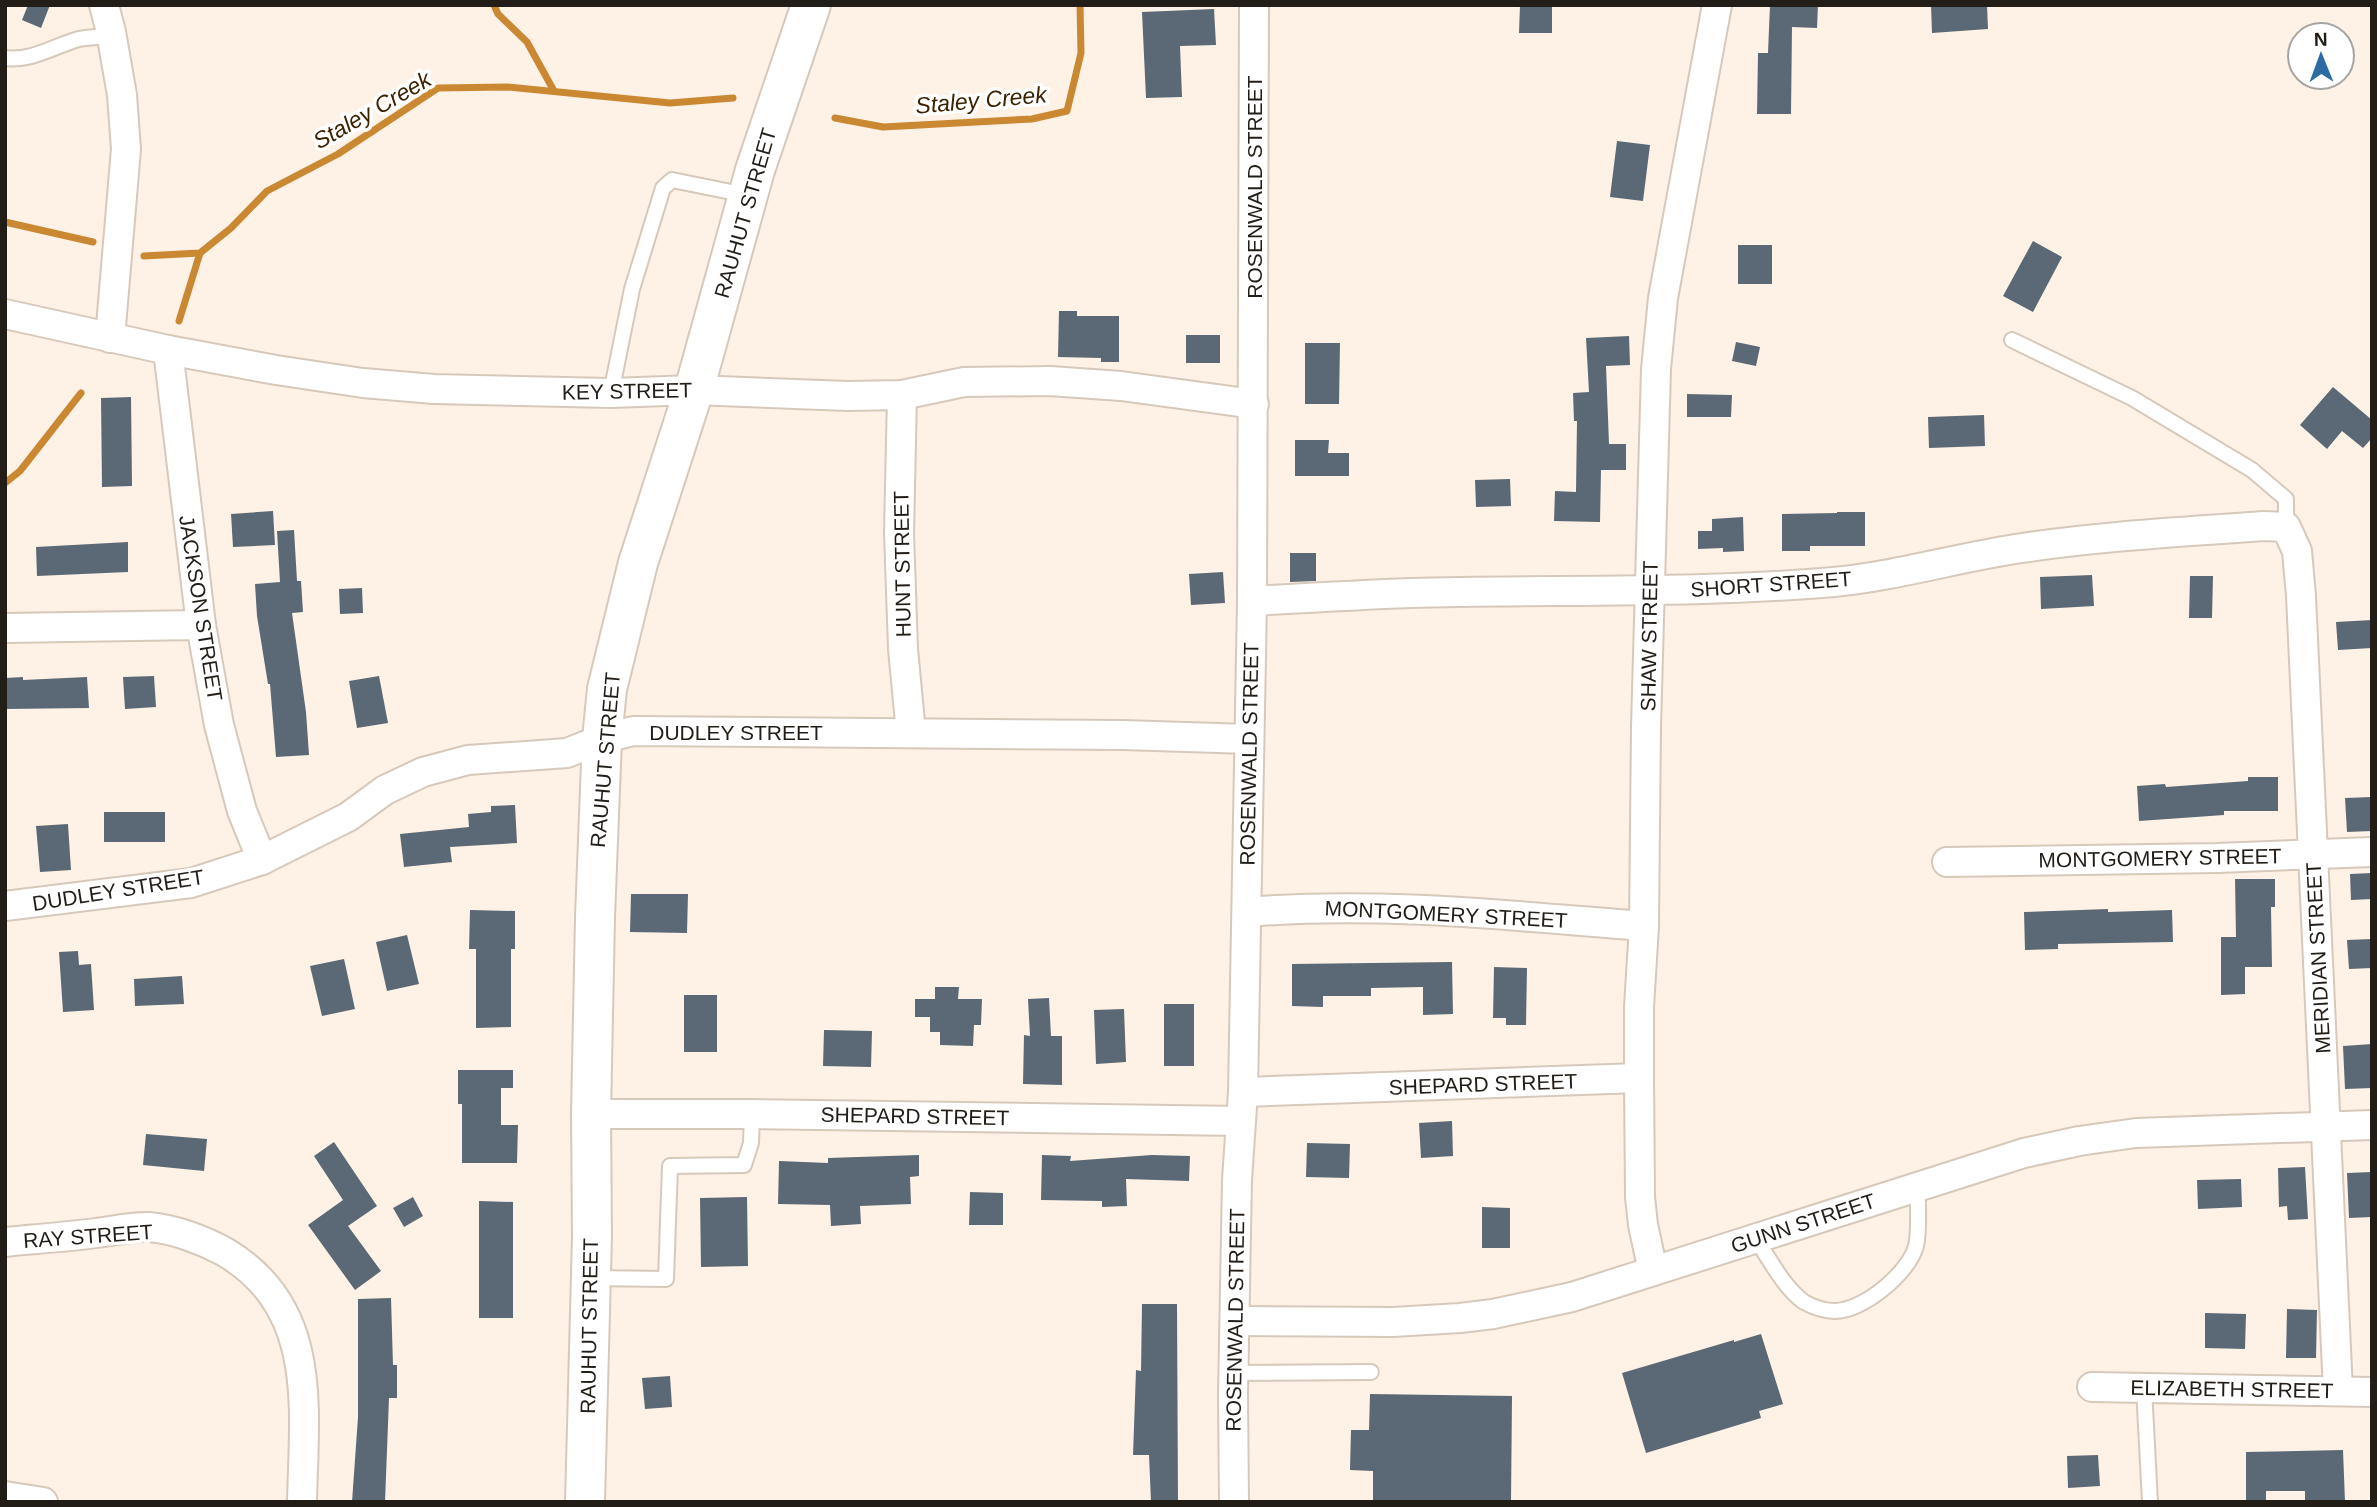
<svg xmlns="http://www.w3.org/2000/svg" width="2377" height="1507" font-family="Helvetica,sans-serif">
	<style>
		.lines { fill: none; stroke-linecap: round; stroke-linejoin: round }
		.stream { stroke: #cb8833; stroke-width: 7 }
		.building { fill: #5b6875 }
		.lane-casing { stroke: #d7c9ba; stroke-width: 18 }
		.street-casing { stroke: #d7c9ba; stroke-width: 32 }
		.secondary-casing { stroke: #d7c9ba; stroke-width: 42 }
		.lane { stroke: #fff; stroke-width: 14 }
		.street { stroke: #fff; stroke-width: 28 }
		.secondary { stroke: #fff; stroke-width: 38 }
		.labels { text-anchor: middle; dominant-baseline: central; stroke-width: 7; stroke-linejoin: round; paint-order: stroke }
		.street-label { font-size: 21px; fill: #221d17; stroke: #fff }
		.water-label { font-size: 23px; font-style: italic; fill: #3d2200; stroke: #fff }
	</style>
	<rect width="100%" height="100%" fill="#fef2e6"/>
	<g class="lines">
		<g class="stream">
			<polyline points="494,5 498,14 527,42 554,91"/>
			<polyline points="835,118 883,127 1032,119 1067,111 1081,53 1080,5"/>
			<polyline points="5,222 93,242"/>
			<polyline points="144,256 200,253 231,228 267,191 338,154 438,88 507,87 670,103 733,98"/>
			<polyline points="179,321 200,253"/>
			<polyline points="5,483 20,471 81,393"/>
		</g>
	</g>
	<g class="building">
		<polygon points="28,5 50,5 41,28 22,20"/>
		<polygon points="1520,5 1552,5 1552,33 1519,33"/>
		<polygon points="1770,5 1818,5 1817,28 1792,27 1791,114 1757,114 1758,53 1768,53"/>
		<polygon points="1931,5 1987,5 1988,29 1932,33"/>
		<polygon points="1214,9 1216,45 1180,46 1182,97 1146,98 1142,12"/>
		<polygon points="1617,141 1650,145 1643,201 1610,197"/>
		<polygon points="2033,241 2062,257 2033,312 2003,296"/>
		<rect x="1738" y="245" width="34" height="39"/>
		<polygon points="1059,311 1077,311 1077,316 1119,316 1119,362 1101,362 1101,358 1058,357"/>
		<rect x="1186" y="335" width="34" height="28"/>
		<polygon points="1629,336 1630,365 1606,366 1609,444 1626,444 1626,470 1601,470 1600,522 1554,521 1555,491 1576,492 1577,421 1574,421 1573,393 1589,392 1586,338"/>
		<polygon points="1736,342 1760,347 1756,366 1732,361"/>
		<polygon points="1305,343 1340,343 1339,404 1305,404"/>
		<polygon points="2333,387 2372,420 2372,438 2363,448 2342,431 2327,449 2300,425"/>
		<polygon points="1687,394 1732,395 1731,417 1687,417"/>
		<polygon points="131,397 132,486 102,487 101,398"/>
		<polygon points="1984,415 1985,446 1929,448 1928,417"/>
		<polygon points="1295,440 1329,440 1328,453 1349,453 1349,476 1295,476"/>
		<polygon points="1510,479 1511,506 1476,507 1475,480"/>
		<polygon points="273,511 275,545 233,547 231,514"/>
		<polygon points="1837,512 1865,512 1865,546 1810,546 1810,551 1782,551 1782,514 1837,513"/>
		<polygon points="1743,517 1744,551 1723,552 1723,548 1698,549 1698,531 1712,531 1712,519"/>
		<polygon points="294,530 297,581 301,581 303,612 292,613 306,712 309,755 276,757 270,684 268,684 257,616 255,584 280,582 277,531"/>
		<polygon points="128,542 128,572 37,576 36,547"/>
		<polygon points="1290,553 1316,553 1316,581 1290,582"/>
		<polygon points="1223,572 1225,603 1191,605 1189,574"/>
		<polygon points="2092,575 2094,606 2041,609 2040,577"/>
		<polygon points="2190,576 2213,576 2212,618 2189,618"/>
		<polygon points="362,588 363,613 340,614 339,589"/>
		<polygon points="2372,620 2372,648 2338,650 2336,622"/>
		<polygon points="154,676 156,707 125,709 123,677"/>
		<polygon points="379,676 388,723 357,728 349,681"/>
		<polygon points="23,677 23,680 87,677 89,708 5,709 5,678"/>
		<polygon points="2248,777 2278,777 2278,811 2224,811 2224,815 2139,821 2137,786 2165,784 2166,787 2248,781"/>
		<polygon points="2372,797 2372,831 2347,832 2345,798"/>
		<polygon points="515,805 517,843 450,847 452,862 404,867 400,834 469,827 468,814 491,812 491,806"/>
		<rect x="104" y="812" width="61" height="30"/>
		<polygon points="68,824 71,870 40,872 36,826"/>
		<polygon points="2372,873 2372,899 2351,900 2350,874"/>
		<polygon points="2235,879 2275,879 2275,907 2271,907 2272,967 2245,967 2245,994 2221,995 2221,937 2236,937"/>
		<polygon points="631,894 688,894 687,933 630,932"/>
		<polygon points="2108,909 2108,912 2172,910 2173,942 2058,944 2058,949 2025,950 2024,912"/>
		<polygon points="470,910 515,911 515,949 511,949 511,1027 476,1028 476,949 469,949"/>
		<polygon points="407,935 419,984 387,991 376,942"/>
		<polygon points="2372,939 2372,968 2349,969 2347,940"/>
		<polygon points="78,951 79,965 91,964 94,1010 63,1012 59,952"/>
		<polygon points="344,959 355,1009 322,1016 310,966"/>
		<polygon points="1452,962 1453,1014 1423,1015 1423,987 1371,988 1371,996 1323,996 1323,1007 1292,1006 1292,964"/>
		<polygon points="1494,967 1527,968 1526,1025 1506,1025 1506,1018 1493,1018"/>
		<polygon points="182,976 184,1004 135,1006 134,979"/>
		<polygon points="935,987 959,987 958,999 982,999 981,1025 974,1025 973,1046 940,1045 940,1032 930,1032 930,1017 915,1017 915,999 935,999"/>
		<rect x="684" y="995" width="33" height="57"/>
		<polygon points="1049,998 1051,1036 1062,1036 1062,1085 1023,1084 1024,1035 1030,1036 1028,999"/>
		<rect x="1164" y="1004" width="30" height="62"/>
		<polygon points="1124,1009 1126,1062 1096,1064 1094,1010"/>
		<polygon points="824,1030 872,1031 871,1067 823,1066"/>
		<polygon points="2372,1044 2372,1088 2345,1089 2343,1046"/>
		<polygon points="458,1070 513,1070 513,1088 501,1088 501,1125 518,1125 517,1163 462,1163 462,1104 458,1104"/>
		<polygon points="1452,1121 1453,1156 1421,1158 1419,1123"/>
		<polygon points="146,1134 207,1139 204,1171 143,1165"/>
		<polygon points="334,1142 377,1206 348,1226 381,1271 355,1290 308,1225 343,1200 314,1156"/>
		<polygon points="1307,1143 1350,1144 1349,1178 1306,1177"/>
		<polygon points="919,1155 919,1176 910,1177 911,1204 860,1206 861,1224 831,1226 830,1205 778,1204 779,1161 828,1163 828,1158"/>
		<polygon points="1042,1155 1071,1156 1070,1161 1152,1155 1190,1156 1189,1181 1126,1179 1127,1206 1102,1207 1102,1201 1041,1200"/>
		<polygon points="2305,1167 2308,1219 2288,1220 2287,1206 2279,1207 2278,1168"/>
		<polygon points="2372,1172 2372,1217 2349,1218 2347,1173"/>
		<polygon points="2241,1179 2242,1207 2198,1209 2197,1180"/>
		<polygon points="970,1192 1003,1193 1003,1225 969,1225"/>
		<polygon points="413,1197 423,1216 404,1227 393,1208"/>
		<polygon points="747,1197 748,1266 701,1267 700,1198"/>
		<polygon points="479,1201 513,1202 513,1318 479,1318"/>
		<polygon points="1482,1207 1510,1208 1510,1248 1482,1248"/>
		<polygon points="391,1298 393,1365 397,1365 397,1398 389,1398 385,1502 352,1502 358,1417 358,1299"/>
		<polygon points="1142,1304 1177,1304 1178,1502 1151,1502 1149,1455 1133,1455 1136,1370 1141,1371"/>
		<polygon points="2287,1309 2317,1310 2316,1358 2286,1358"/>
		<polygon points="2205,1313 2246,1314 2245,1349 2205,1348"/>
		<polygon points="1761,1334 1783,1404 1759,1411 1761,1418 1646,1453 1622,1373 1734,1340 1734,1342"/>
		<polygon points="670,1376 672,1407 645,1409 642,1378"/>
		<polygon points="1370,1394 1512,1396 1511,1502 1373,1502 1373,1471 1350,1470 1351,1430 1369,1430"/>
		<polygon points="2343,1450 2345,1502 2305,1502 2305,1491 2266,1491 2266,1502 2246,1502 2246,1452"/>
		<polygon points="2098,1455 2100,1486 2068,1488 2067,1456"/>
	</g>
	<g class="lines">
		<g class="lane-casing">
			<g id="lane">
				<path d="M5,58C34,61 53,46 79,39C89,37 102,37 112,36"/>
				<polyline points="2012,340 2132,398 2252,470 2286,499 2286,527"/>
				<polyline points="611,393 632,289 663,188 672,180 746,195"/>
				<path d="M1755,1238C1770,1259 1783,1287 1804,1302C1813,1307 1824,1311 1835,1311C1863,1311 1909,1273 1916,1246C1920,1228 1917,1206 1918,1187"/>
				<polyline points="591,1278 666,1279 670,1166 744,1165 751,1143 752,1114"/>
				<polyline points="1233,1373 1371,1372"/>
				<polyline points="2144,1388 2150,1502"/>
			</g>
		</g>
		<g class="street-casing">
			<g id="street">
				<polyline points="104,5 111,32 122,95 126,149 110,338"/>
				<polyline points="5,314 168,350 276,370 363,383 434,389 611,393 694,390 848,396 902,395 964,382 1050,381 1121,386 1254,404"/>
				<polyline points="168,350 201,625 219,725 242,811 262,860"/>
				<polyline points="902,395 899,533 903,649 911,733"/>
				<path d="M1252,601C1305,598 1358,595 1411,593C1552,589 1693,594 1834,582C1898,576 1959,557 2022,548C2102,536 2184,532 2264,526L2286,527L2297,551L2301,596L2338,1391"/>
				<polyline points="5,628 201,625"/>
				<polyline points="1947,862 2217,858 2372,852"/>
				<polyline points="5,906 191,883 262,860 348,817 385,790 423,772 468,760 567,753 602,739 633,731 1123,735 1249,739"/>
				<path d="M1247,912C1379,901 1512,916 1644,926"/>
				<polyline points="1243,1092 1639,1078"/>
				<polyline points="591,1114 752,1114 1240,1121"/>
				<path d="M5,1242C35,1239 66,1237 96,1233C113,1231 132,1226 149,1227C174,1229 203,1240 225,1252C319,1308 304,1407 302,1502"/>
				<polyline points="1653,1271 1643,1225 1640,1197 1639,1078 1639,1007 1644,926 1646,727 1656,369 1663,298 1717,5"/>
				<polyline points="1235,1321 1393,1322 1460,1318 1493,1314 1572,1297 2024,1153 2079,1141 2136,1133 2372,1125"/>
				<polyline points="2092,1387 2372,1392"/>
				<polyline points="5,1496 43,1502"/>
				<polyline points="1234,1502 1233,1395 1237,1180 1243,1092 1252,601 1254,5"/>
			</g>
		</g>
		<g class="secondary-casing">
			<polyline id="secondary" points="585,1502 592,1236 591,1114 595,917 602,739 607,689 638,563 694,390 755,170 811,5"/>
		</g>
		<use href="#lane" class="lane"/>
		<use href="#street" class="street"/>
		<use href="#secondary" class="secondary"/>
	</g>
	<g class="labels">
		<g class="street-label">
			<text transform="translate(1254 187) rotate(-90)">ROSENWALD STREET</text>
			<text transform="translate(745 213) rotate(-74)">RAUHUT STREET</text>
			<text transform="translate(627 391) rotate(-1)">KEY STREET</text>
			<text transform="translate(902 564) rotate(-91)">HUNT STREET</text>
			<text transform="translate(1771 584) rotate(-4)">SHORT STREET</text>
			<text transform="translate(201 608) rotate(81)">JACKSON STREET</text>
			<text transform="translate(1649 636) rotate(-89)">SHAW STREET</text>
			<text x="736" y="732">DUDLEY STREET</text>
			<text transform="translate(1249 754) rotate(-89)">ROSENWALD STREET</text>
			<text transform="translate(605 760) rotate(-85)">RAUHUT STREET</text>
			<text transform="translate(2160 858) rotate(-1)">MONTGOMERY STREET</text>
			<text transform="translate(118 890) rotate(-9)">DUDLEY STREET</text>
			<text transform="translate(1446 914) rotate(3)">MONTGOMERY STREET</text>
			<text transform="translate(2318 958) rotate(-93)">MERIDIAN STREET</text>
			<text transform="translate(1483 1084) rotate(-2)">SHEPARD STREET</text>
			<text transform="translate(915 1116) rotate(1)">SHEPARD STREET</text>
			<text transform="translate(1803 1223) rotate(-18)">GUNN STREET</text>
			<text transform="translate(88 1236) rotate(-4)">RAY STREET</text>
			<text transform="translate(1235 1320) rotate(-89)">ROSENWALD STREET</text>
			<text transform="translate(589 1326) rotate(-89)">RAUHUT STREET</text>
			<text transform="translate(2232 1389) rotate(1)">ELIZABETH STREET</text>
		</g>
		<g class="water-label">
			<text transform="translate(981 100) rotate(-5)">Staley Creek</text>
			<text transform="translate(372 110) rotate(-30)">Staley Creek</text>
		</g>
	</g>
	<rect width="2377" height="1507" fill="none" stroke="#221d17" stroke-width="14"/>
	<g transform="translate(2321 56) rotate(359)"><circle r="33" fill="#ffffff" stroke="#a7a5a2" stroke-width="2"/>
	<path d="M0-5L12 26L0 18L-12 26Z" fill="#2b6ca2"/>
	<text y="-10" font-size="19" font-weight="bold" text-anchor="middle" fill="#221d17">N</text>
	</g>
</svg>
